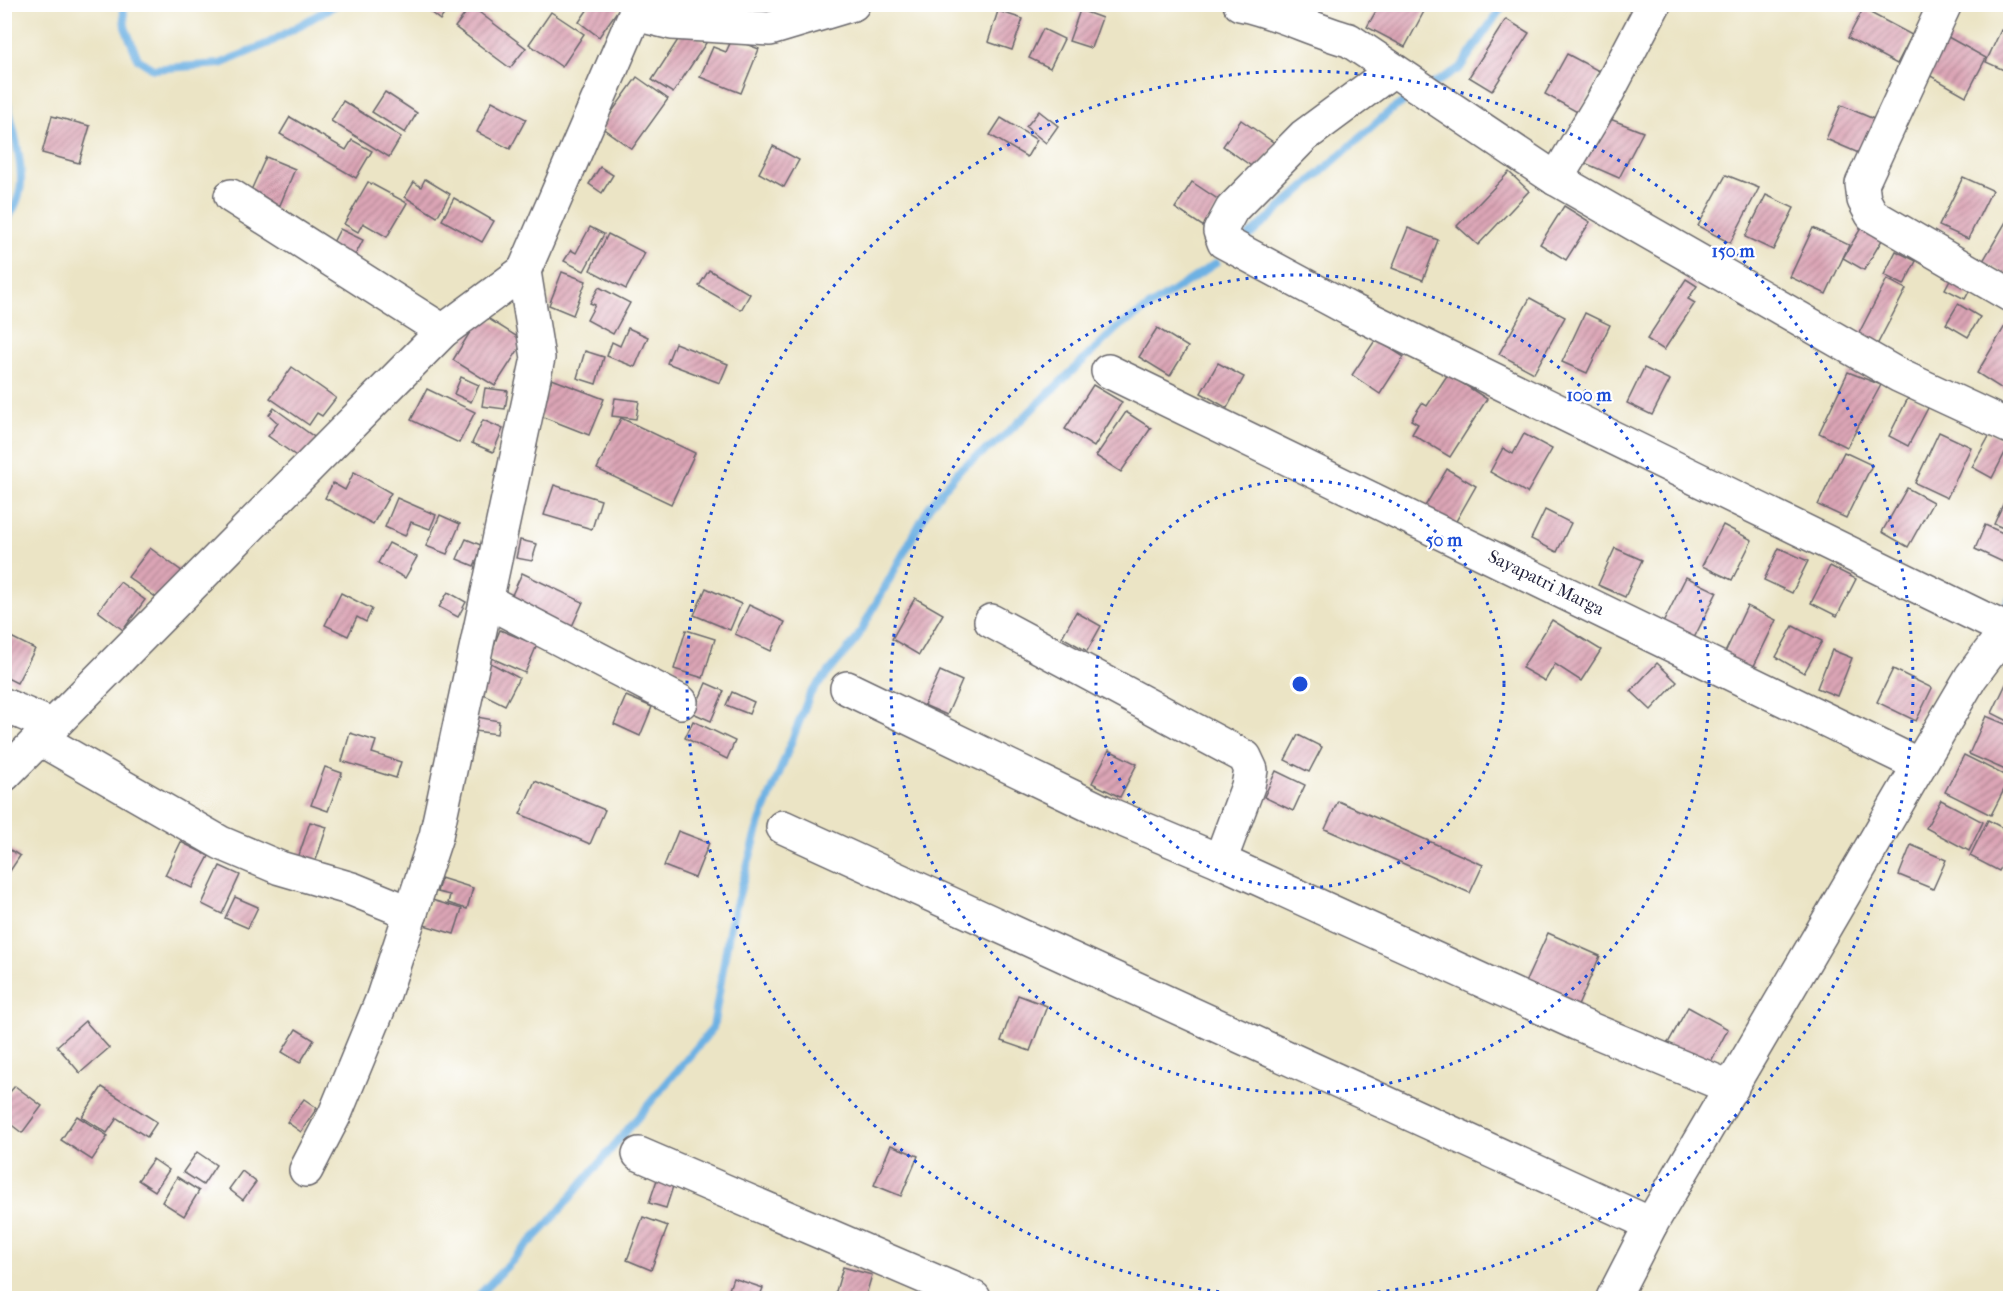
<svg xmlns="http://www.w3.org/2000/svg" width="2015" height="1303" font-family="'IM FELL French Canon',serif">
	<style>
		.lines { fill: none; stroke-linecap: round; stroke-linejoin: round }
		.stream { stroke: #6db1e3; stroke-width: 8 }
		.building { fill: url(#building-hatch) }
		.minor-casing { stroke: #68666b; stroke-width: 36 }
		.minor { stroke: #fff; stroke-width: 33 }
		.ring { fill: none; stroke: #1d4ed8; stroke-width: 3; stroke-dasharray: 3 6 }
		.labels { text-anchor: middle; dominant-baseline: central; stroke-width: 4.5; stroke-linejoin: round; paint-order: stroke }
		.street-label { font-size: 18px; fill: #22223b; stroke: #fff }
		.centre { fill: #1d4ed8; stroke: #fff; stroke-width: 3 }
		.ring-label { font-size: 18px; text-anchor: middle; font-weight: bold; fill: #1d4ed8; stroke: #fff; stroke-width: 4.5; stroke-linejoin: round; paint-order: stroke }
	</style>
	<defs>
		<pattern id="building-hatch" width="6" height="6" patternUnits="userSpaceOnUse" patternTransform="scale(1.5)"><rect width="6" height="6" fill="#dca5b6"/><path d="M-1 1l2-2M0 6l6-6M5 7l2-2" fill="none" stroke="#b28695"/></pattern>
	</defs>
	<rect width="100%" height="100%" fill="#fff"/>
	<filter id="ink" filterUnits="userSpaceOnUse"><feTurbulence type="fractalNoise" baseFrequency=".0167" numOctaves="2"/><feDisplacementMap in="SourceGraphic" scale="12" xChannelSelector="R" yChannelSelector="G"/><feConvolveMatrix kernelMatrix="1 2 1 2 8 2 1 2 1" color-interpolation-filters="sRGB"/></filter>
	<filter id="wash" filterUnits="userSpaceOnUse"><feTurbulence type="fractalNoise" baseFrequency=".008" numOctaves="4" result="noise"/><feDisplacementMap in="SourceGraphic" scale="24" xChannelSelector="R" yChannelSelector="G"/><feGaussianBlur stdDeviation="1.35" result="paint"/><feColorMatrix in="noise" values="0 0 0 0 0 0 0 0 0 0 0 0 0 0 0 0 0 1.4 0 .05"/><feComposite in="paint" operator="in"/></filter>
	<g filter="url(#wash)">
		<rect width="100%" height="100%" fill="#ebe4c5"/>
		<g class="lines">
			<g class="stream">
				<polyline points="123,4 125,27 138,59 153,69 220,64 269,43 337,4"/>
				<polyline points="1432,85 1460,68 1504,4"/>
				<path d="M4,89C10,117 22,156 21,183C20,197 13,213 4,222"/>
				<polyline points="1249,236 1390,111 1402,103"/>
				<polyline points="2001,612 2010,598"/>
				<polyline points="476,1298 548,1224 713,1028 730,926 760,822 810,694 856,640 929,507 960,469 1000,440 1117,328 1216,263"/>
			</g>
		</g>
		<g id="blocks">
			<g class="building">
				<polygon points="420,4 452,4 440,20"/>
				<polygon points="588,4 622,4 599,37 579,22 590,6"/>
				<polygon points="1380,4 1428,4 1405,47 1367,27"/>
				<polygon points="471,6 526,48 510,68 455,27"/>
				<polygon points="1863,9 1912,35 1897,64 1848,38"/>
				<polygon points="1080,10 1102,18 1091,48 1069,41"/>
				<polygon points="998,11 1023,19 1012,50 988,42"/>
				<polygon points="551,12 584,34 562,67 529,44"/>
				<polygon points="1506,19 1529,33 1492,91 1469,77"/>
				<polygon points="685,29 706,43 673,93 652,80"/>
				<polygon points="1043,29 1064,39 1050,68 1029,58"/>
				<polygon points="2001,30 2010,35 2010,62 2006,71 1986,62"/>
				<polygon points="1948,37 1986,58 1966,96 1927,74"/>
				<polygon points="732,39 759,49 741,93 700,77 713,47 726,52"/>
				<polygon points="1567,54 1601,72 1579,113 1545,94"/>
				<polygon points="637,77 668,99 632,149 601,127"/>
				<polygon points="385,92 417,113 405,133 372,112"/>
				<polygon points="343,101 401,137 389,157 331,121"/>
				<polygon points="492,101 526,119 510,149 477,132"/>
				<polygon points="1841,105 1876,120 1861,154 1826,139"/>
				<polygon points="1039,111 1058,126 1046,143 1026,127"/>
				<polygon points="1600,115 1643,132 1619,178 1578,160"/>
				<polygon points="52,116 90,126 79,163 42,153"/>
				<polygon points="290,117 346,150 352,140 372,151 356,178 280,134"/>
				<polygon points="1001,118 1037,140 1027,157 990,135"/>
				<polygon points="1241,120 1276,144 1257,170 1223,146"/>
				<polygon points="773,146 799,160 784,187 759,173"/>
				<polygon points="266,157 295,169 278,210 248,197"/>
				<polygon points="600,167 613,175 602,193 589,184"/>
				<polygon points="1509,172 1529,191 1478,245 1457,226"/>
				<polygon points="1726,175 1759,188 1730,243 1698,226"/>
				<polygon points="1963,177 1992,190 1968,239 1939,226"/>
				<polygon points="425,179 450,194 437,217 405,197 414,182 421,187"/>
				<polygon points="368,182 407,203 387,237 363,223 358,232 344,224"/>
				<polygon points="1192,182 1222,202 1204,227 1175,208"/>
				<polygon points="1766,195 1794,208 1773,250 1745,237"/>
				<polygon points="454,198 494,221 482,242 442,220"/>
				<polygon points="1564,206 1590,222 1566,260 1540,244"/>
				<polygon points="1867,218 1888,230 1864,270 1843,258"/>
				<polygon points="2007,220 2010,222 2010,277 1983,261"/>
				<polygon points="590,227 604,234 584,271 564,261 571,250 576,253"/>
				<polygon points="1408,228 1438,240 1423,280 1392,268"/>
				<polygon points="1813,228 1849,245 1826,294 1790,277"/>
				<polygon points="340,229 363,240 350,265 327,254"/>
				<polygon points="608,234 645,253 626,289 590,270"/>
				<polygon points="1896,251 1916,261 1904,285 1884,275"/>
				<polygon points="709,270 750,294 741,310 699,286"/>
				<polygon points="562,272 586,281 573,315 549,305"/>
				<polygon points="1953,274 1973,284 1965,299 1945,289"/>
				<polygon points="1686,279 1697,286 1688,299 1695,303 1664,350 1647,339"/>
				<polygon points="1887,279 1906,289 1877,345 1858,335"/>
				<polygon points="599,287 630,303 613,334 587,320 595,305 590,303"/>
				<polygon points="1530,298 1565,317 1534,373 1499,354"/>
				<polygon points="1958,304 1980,317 1968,337 1946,324"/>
				<polygon points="1585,313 1610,325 1587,373 1562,362"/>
				<polygon points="481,314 524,341 495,386 453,360"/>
				<polygon points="2005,326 2010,329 2010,394 1977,373"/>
				<polygon points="628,328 648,337 635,367 607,356 612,342 620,346"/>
				<polygon points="1157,328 1188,347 1170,376 1139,357"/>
				<polygon points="1376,339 1404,357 1380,394 1352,375"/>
				<polygon points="675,343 728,364 720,383 667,363"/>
				<polygon points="585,351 604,357 596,384 577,378"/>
				<polygon points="1218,363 1244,377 1227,408 1201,393"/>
				<polygon points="292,367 336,398 322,416 317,413 309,425 270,398"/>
				<polygon points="1644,368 1670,380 1652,415 1627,403"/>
				<polygon points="1848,372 1881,385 1847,447 1819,433"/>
				<polygon points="1448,374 1487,399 1450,457 1412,434 1418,424 1411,420 1422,403 1427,406"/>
				<polygon points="461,377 479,385 471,402 454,394"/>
				<polygon points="552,379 604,399 589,435 538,415"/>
				<polygon points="1093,385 1122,402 1094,447 1065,429"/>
				<polygon points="485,388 508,391 505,409 482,406"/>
				<polygon points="427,389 475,412 459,443 411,420"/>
				<polygon points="1909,396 1929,406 1908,446 1889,436"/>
				<polygon points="615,398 639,401 636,419 612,416"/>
				<polygon points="274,408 317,439 302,460 268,436 278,423 269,415"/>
				<polygon points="1126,412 1151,428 1121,472 1096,456"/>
				<polygon points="621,418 695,453 671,504 597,469"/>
				<polygon points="483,420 503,429 493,452 472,443"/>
				<polygon points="1939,432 1971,447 1947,498 1915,483"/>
				<polygon points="1991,433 2010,443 1992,478 1972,467"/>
				<polygon points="1524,434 1552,449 1527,493 1490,472 1503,448 1513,454"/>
				<polygon points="1844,452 1872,465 1846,518 1818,505"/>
				<polygon points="1447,469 1476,486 1451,530 1421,513"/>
				<polygon points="354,472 391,493 373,524 325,498 333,483 345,490"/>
				<polygon points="554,485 601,500 592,529 544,515"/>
				<polygon points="1907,488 1933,502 1908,547 1882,532"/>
				<polygon points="2010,489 2010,531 1994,524"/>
				<polygon points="397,498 436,515 430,529 411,522 405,536 385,527"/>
				<polygon points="1545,510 1571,523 1557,552 1531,539"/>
				<polygon points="440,515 460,524 447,554 426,546"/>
				<polygon points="1723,525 1752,540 1732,580 1702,566"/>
				<polygon points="1985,525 2010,536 2010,551 2005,563 1975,549"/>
				<polygon points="466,539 483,546 474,566 457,559"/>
				<polygon points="520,540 537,544 532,561 516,558"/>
				<polygon points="389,543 417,557 405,578 378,563"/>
				<polygon points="150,548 183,572 161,601 128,577"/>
				<polygon points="1615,548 1642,560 1625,597 1598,585"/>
				<polygon points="1779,548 1808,561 1792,593 1764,580"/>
				<polygon points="1830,566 1856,579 1837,616 1811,603"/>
				<polygon points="522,573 583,602 568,635 507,606"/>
				<polygon points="1686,577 1717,592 1693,640 1662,625"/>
				<polygon points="120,582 145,600 123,630 98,611"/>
				<polygon points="706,588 741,604 730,630 694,615"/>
				<polygon points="448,592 466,602 458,617 439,607"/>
				<polygon points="341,593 372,609 366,622 357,617 348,636 325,625"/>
				<polygon points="915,598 943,614 919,655 892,639"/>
				<polygon points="749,605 785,622 771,651 735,634"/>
				<polygon points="1747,606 1776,620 1752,670 1723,657"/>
				<polygon points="1076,612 1101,626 1087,651 1062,637"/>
				<polygon points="1552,620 1601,650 1581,681 1555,664 1545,681 1522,668"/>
				<polygon points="1793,626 1822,641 1804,673 1776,657"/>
				<polygon points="500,630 537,645 525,673 489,657"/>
				<polygon points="686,630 715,639 703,678 674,669"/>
				<polygon points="5,634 35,649 17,683 5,677"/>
				<polygon points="1832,650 1852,658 1837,696 1817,688"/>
				<polygon points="487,661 519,678 505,705 473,689"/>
				<polygon points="1657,663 1677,682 1651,710 1631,691"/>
				<polygon points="1893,669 1932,688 1916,721 1877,702"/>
				<polygon points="940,671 962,681 947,715 924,705"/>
				<polygon points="706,683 724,691 711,721 693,713"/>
				<polygon points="2006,684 2010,686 2010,722 1992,713"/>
				<polygon points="732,692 754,702 749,714 726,705"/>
				<polygon points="626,696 652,707 640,736 614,724"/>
				<polygon points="1986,716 2010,726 2010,772 1969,754"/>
				<polygon points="477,717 499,721 497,734 475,731"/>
				<polygon points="693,721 735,741 727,759 685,738"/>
				<polygon points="350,733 376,741 372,753 401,762 396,778 342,761"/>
				<polygon points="1298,735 1322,747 1309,772 1285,760"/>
				<polygon points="1109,750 1137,764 1120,797 1092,783"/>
				<polygon points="1964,755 2010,778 1991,815 1945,792"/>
				<polygon points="325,767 342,773 328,811 311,805"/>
				<polygon points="1276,771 1305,785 1293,811 1264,797"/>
				<polygon points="535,781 605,810 590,844 520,814"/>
				<polygon points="1941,800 1983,822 1969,851 1926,828"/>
				<polygon points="1338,801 1483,865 1470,893 1325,829"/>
				<polygon points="1988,820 2010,832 2010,849 1999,871 1970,856"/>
				<polygon points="310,822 327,827 314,866 297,861"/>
				<polygon points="678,831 709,843 695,878 664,866"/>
				<polygon points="181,842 209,856 192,888 165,875"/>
				<polygon points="1911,845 1946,860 1933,889 1899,875"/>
				<polygon points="4,846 20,856 4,880"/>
				<polygon points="220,866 240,875 222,914 202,904"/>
				<polygon points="441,878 473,888 467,909 448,903 450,895 437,892"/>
				<polygon points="235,897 258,907 248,928 225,918"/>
				<polygon points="432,900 462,909 454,934 424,925"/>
				<polygon points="1548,933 1600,956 1577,1008 1524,985"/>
				<polygon points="1018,995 1047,1006 1030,1051 1001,1041"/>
				<polygon points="1688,1007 1728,1029 1708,1067 1667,1045"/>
				<polygon points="85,1021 109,1048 80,1073 57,1046"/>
				<polygon points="296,1029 314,1040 300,1063 282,1052"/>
				<polygon points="15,1086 42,1106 22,1133 4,1119 4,1099"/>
				<polygon points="102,1087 157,1122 147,1137 117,1118 107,1133 82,1117"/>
				<polygon points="304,1099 317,1108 301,1132 287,1122"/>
				<polygon points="77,1116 108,1136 92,1160 61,1140"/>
				<polygon points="891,1145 918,1156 901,1196 874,1185"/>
				<polygon points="197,1152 216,1165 203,1185 183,1172"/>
				<polygon points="153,1159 169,1170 155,1191 138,1180"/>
				<polygon points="242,1171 256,1182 243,1200 229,1189"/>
				<polygon points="660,1171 676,1177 666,1208 649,1203"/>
				<polygon points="177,1177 199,1191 184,1216 162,1202"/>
				<polygon points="643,1217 668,1226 651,1270 627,1260"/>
				<polygon points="843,1267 872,1275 865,1298 834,1298"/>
				<polygon points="733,1278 763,1288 759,1298 726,1298"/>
			</g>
		</g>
	</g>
	<g filter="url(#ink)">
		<use href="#blocks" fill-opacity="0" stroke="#68666b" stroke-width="1.5"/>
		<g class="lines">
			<g class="minor-casing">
				<g id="minor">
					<path d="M1240,4C1277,11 1312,30 1349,40L1556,179L1898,375L2010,427"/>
					<polyline points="1945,4 1862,184 1864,200 1872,215 2010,295"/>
					<polyline points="635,14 672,23 770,29 853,4"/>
					<polyline points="1393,70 1304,136 1232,209 1220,231 1224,242 1349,309 2007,630"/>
					<polyline points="1556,179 1604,99 1654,4"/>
					<polyline points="231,196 443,331"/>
					<polyline points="524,271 635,14 637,4"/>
					<polyline points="1108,371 1919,765"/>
					<polyline points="487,601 681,702"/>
					<polyline points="991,621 1245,757 1251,770 1248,786 1220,861"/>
					<polyline points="847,688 1104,812 1220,861 1578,1024 1732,1088"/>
					<polyline points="4,705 53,726"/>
					<polyline points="40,739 221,843 280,868 352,889 411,913"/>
					<polyline points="4,775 443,331 524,271 538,358 436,836 382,1000 335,1114 306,1170"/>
					<polyline points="783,827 1651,1224"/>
					<polyline points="639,1154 974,1298"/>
					<polyline points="1613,1298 1651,1224 1971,677 2010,625"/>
				</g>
			</g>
			<use href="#minor" class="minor"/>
		</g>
	</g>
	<g class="ring">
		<circle cx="1300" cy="684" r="204"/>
		<circle cx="1300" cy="684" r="409"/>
		<circle cx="1300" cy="684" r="613"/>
	</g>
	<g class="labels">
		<g class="street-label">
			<text transform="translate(1546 583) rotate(26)">Sayapatri Marga</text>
		</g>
	</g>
	<circle cx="1300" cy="684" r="9" class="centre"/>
	<g class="ring-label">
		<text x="1733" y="257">150 m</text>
		<text x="1589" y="401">100 m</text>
		<text x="1444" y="546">50 m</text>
	</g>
	<rect width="2015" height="1303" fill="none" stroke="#fff" stroke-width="24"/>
</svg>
